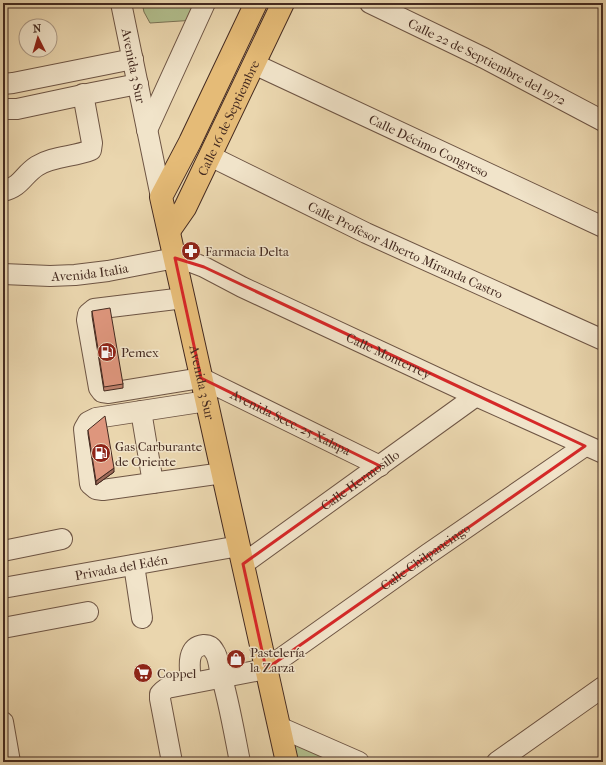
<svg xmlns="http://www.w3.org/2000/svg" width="606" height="765" font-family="'IM FELL French Canon',serif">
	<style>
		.green { fill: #b2bf8e; stroke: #7b7457 }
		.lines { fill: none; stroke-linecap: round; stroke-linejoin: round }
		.minor-casing { stroke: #6e5544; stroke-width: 22 }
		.major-casing { stroke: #442a20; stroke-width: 24 }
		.minor { stroke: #f1e4ca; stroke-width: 20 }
		.major { stroke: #e5bb77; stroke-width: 22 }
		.wall { fill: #bf816c; stroke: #442a20 }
		.shaded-wall { fill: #9b6958; stroke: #442a20 }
		.building { fill: #de967d; stroke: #442a20 }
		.marked { fill: none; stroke: #d62828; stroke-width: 3; stroke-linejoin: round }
		.labels { text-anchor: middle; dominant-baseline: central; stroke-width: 3; stroke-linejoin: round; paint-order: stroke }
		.street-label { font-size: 13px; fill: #442a20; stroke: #f1e4ca }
		.poi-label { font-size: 13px; fill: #442a20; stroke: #f1e4ca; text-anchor: start }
	</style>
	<rect width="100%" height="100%" fill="#ead6ae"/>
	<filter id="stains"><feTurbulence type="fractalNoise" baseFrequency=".005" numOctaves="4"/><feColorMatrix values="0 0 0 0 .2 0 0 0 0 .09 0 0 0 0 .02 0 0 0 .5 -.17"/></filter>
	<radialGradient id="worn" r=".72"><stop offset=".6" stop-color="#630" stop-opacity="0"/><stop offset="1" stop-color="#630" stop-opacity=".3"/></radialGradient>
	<g class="green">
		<polygon points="142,3 204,3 196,20 150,23 144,12"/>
		<polygon points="288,736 347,762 294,762"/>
	</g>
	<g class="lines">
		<g class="minor-casing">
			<g id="minor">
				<path id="s1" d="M121,3L161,197"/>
				<path id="s2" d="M370,3L484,58L603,121"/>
				<path id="s3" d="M254,64L603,227"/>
				<polyline points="3,84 13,83 133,59"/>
				<polyline points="3,109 17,109 92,93 138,84"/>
				<polyline points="147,130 205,3"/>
				<path id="s4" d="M210,156L366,233L603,340"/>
				<path d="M3,191C21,187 23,175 37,166C53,156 74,157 91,150L92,143L83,94"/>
				<path id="s5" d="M3,274L50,276L75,275L108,271L175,258L191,262L204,267L242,287L476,396L603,453"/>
				<path id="s6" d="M184,298L94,309L88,314L87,320L99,388L102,392L109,393L201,378L380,466"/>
				<polyline points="207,401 96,418 88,422 84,429 90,484 96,489 103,490 223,473"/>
				<polyline points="141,411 153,483"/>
				<polyline points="3,551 62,539"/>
				<path id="s7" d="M243,564L476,396"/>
				<polyline points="134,565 142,618"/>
				<path id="s8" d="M3,588L239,546"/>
				<polyline points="3,628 88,612"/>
				<path d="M191,683C190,670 185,647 204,645C209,645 212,647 214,651C218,656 219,665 220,671C229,701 234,732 240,762"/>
				<polyline points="3,722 10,762"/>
				<polyline points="279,727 359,762"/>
				<path id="s9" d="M172,762L160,699V694L163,691L167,688L266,669L428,554L585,446"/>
				<polyline points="497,762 603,687"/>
			</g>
		</g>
		<g class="major-casing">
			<g id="major">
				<path id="s10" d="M256,3L190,142L161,197L287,762"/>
				<path id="s11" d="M169,231L185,208L283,3"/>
			</g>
		</g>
		<use href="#minor" class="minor"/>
		<use href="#major" class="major"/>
	</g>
	<g class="wall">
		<polygon points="92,311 123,384 123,388 104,391 92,316"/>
		<polygon points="88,430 114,472 96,485 88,434"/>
	</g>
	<polygon class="shaded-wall" points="114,468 114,472 96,485 96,481"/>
	<g class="building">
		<polygon points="110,308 123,384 104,387 92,311"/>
		<polygon points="105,416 114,468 96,481 88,430"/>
	</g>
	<path class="marked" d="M175,258L204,267L585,446L266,669L243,564L380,466L201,378Z"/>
	<defs>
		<g id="pharmacy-disc" transform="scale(1)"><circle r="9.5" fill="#8f2418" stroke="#f1e4ca"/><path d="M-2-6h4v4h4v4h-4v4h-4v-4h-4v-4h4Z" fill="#fff"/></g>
		<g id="fuel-disc" transform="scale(1)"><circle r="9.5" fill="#8f2418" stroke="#f1e4ca"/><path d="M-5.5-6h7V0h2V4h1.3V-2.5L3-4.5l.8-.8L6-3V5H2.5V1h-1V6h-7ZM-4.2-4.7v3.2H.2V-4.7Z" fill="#fff"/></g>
		<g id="shop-disc" transform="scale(1)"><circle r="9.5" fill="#8f2418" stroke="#f1e4ca"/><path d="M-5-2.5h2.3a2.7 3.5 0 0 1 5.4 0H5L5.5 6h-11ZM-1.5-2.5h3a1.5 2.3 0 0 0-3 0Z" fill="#fff"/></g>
		<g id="supermarket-disc" transform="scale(1)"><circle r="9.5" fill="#8f2418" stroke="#f1e4ca"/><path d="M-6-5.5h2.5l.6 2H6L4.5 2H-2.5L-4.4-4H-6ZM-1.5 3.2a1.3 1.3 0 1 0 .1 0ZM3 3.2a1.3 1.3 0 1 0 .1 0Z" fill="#fff"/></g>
	</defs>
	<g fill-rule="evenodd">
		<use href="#pharmacy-disc" x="191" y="251"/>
		<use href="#fuel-disc" x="107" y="352"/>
		<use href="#fuel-disc" x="101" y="453"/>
		<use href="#shop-disc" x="236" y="659"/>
		<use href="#supermarket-disc" x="143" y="673"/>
	</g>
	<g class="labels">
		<g class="street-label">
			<text stroke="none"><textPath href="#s2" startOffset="131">Calle 22 de Septiembre del 1972</textPath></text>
			<text stroke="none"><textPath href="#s1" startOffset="64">Avenida 3 Sur</textPath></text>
			<text stroke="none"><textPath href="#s11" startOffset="128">Calle 16 de Septiembre</textPath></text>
			<text stroke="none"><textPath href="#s3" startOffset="193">Calle Décimo Congreso</textPath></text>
			<text stroke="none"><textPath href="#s4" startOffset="217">Calle Profesor Alberto Miranda Castro</textPath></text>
			<text stroke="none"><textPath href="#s5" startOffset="87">Avenida Italia</textPath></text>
			<text stroke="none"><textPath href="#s5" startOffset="409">Calle Monterrey</textPath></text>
			<text stroke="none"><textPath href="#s10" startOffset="406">Avenida 3 Sur</textPath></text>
			<text stroke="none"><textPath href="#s6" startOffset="379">Avenida Secc. 25 Xalapa</textPath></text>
			<text stroke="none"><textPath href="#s7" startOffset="144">Calle Hermosillo</textPath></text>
			<text stroke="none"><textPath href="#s9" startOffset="374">Calle Chilpancingo</textPath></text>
			<text stroke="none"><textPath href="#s8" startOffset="120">Privada del Edén</textPath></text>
		</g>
		<g class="poi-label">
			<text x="205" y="251">Farmacia Delta</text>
			<text x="121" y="352">Pemex</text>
			<text x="115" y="446">Gas Carburante<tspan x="115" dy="15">de Oriente</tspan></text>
			<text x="250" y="652">Pastelería<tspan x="250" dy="15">la Zarza</tspan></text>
			<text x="157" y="673">Coppel</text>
		</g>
	</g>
	<rect width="606" height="765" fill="none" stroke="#ead6ae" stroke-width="16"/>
	<rect x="4" y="4" width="598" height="757" fill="none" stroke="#442a20" stroke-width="2"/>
	<rect x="8" y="8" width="590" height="749" fill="none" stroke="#442a20"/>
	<g transform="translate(38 38) rotate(355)"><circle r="19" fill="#f1e4ca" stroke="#ac9a86"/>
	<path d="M0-3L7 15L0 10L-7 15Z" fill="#8f2418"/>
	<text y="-6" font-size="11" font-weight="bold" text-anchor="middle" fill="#442a20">N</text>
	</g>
	<rect width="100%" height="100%" filter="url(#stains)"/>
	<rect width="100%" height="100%" fill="url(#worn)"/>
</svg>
